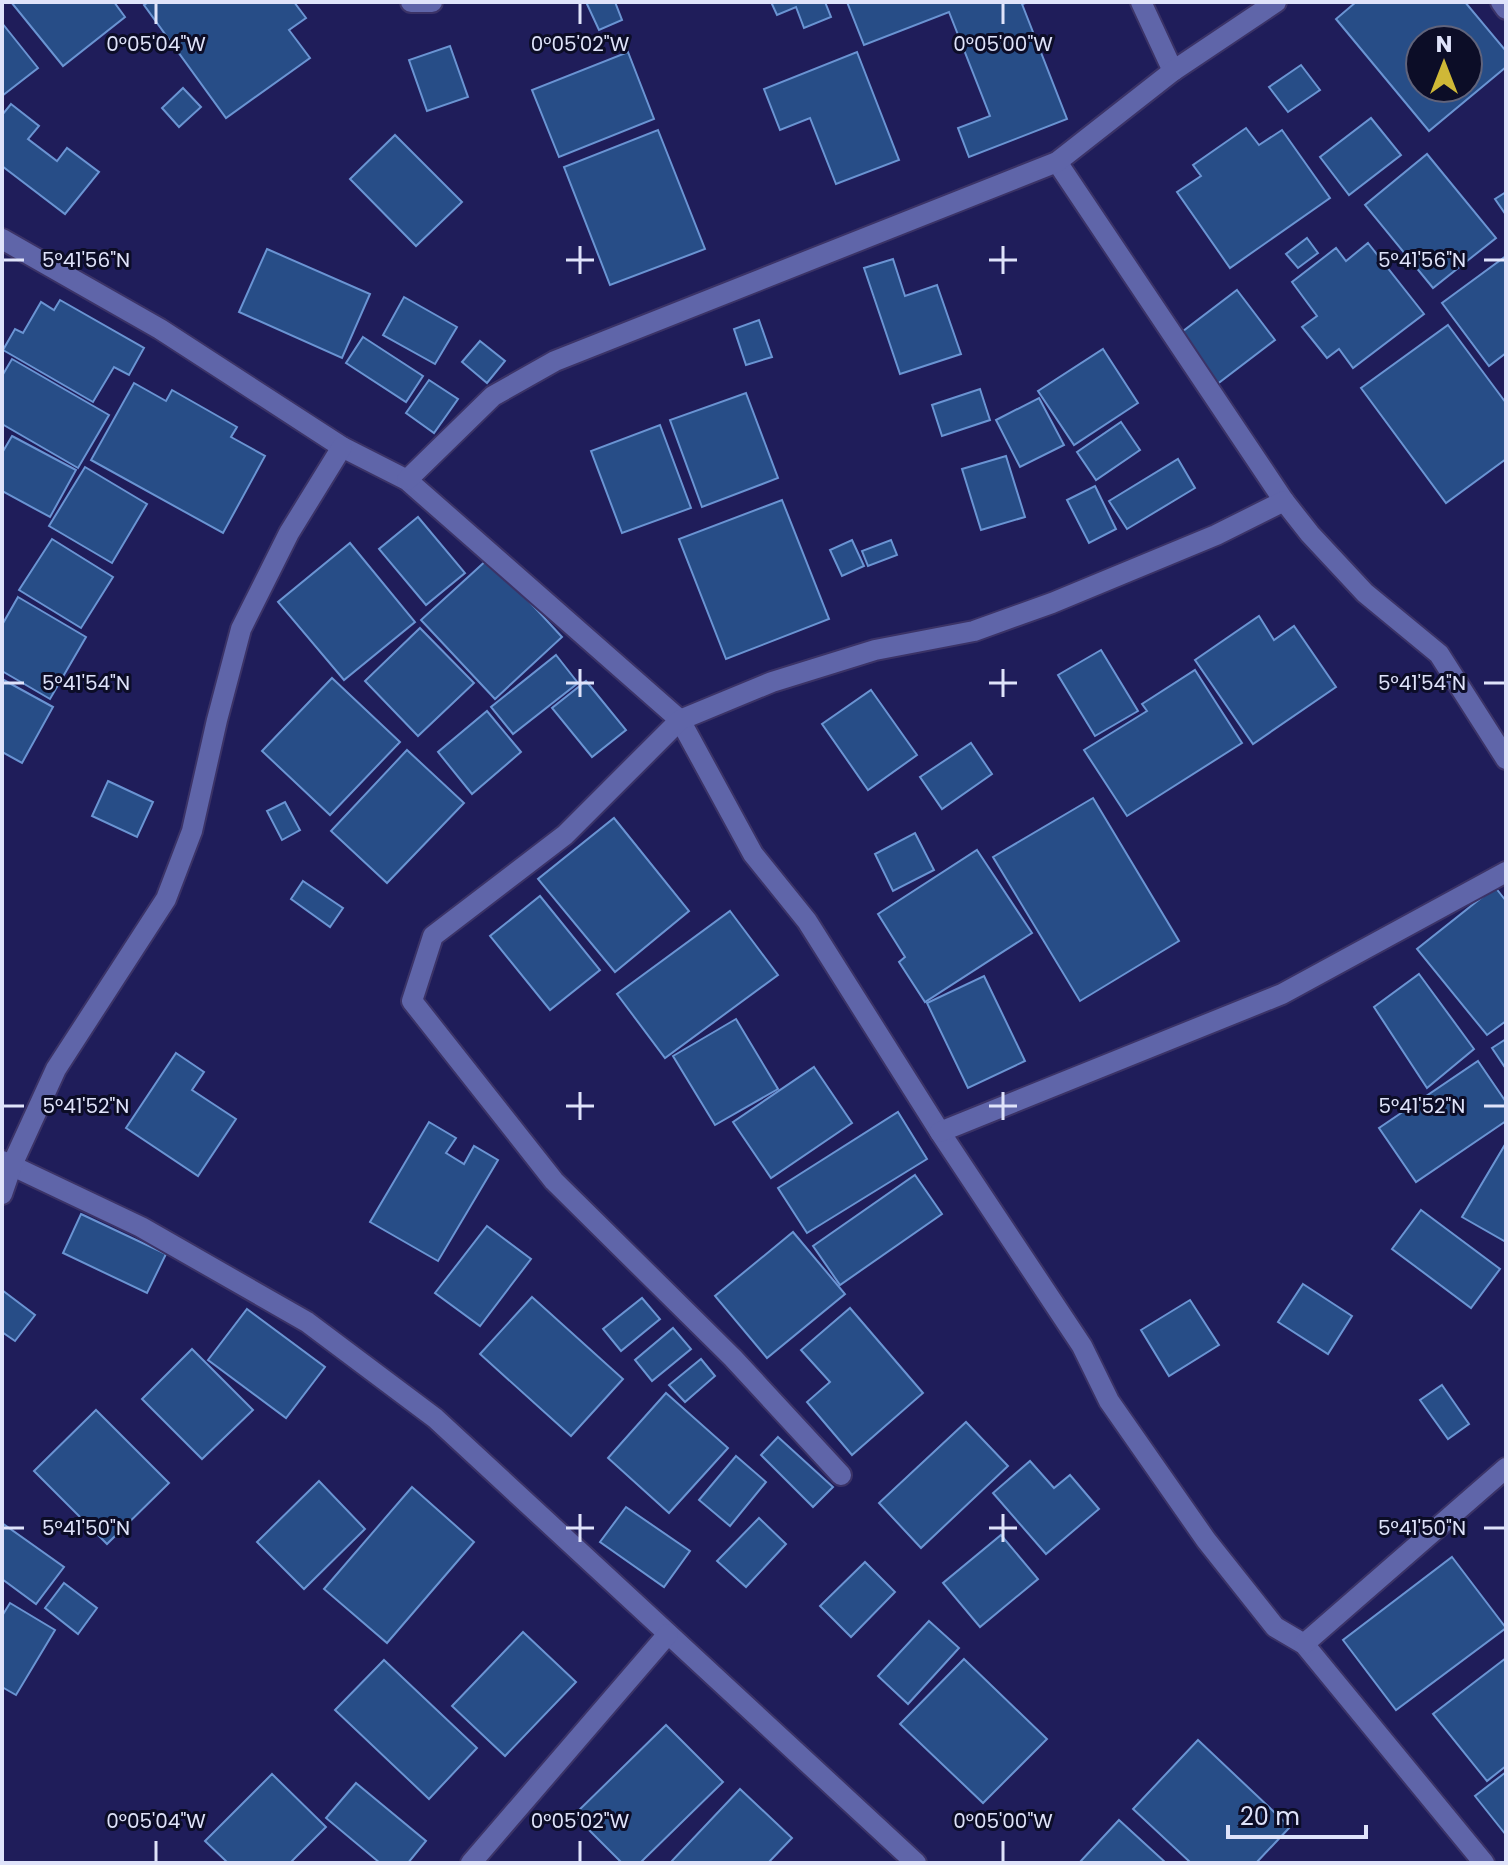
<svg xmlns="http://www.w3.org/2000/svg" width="1508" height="1865" font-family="Poppins,sans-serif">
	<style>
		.building { fill: #274d87; stroke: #6a94d3; stroke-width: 2; fill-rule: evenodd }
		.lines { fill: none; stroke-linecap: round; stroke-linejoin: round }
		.minor-casing { stroke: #3b3367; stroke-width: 24 }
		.minor { stroke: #5f65a9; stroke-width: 20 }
		.ticks { fill: none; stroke: #dfe3fa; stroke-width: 3 }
		.ticks-label { font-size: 20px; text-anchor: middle; fill: #dfe3fa; stroke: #0c0d27; stroke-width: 6; stroke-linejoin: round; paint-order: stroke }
	</style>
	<rect width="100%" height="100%" fill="#1f1d5a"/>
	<g class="building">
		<polygon points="11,2 114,2 125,17 63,66"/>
		<polygon points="149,2 294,2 306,18 289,30 310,58 226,118 144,5"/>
		<polygon points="586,2 615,2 622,20 599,30"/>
		<polygon points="771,2 825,2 831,17 804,28 796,7 777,15"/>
		<polygon points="847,2 1029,2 1022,4 1067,119 969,157 958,128 990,116 949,12 864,45"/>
		<path d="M1356,2H1465L1506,51V67L1429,131L1336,19ZM1420,40H1468V88H1420Z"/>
		<polygon points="2,23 38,68 2,96"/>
		<polygon points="450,46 468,97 427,111 409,60"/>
		<polygon points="628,52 654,119 559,157 532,90"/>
		<polygon points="857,52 899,160 836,184 810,118 780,130 764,89"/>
		<polygon points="1301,65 1320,90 1288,112 1269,87"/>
		<polygon points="183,88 201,107 179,127 162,108"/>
		<polygon points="11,104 39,126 28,139 57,161 67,148 99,172 65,214 2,166 2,115"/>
		<polygon points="1371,118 1401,155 1349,195 1320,157"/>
		<polygon points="1246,128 1259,145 1282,130 1330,198 1230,268 1177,192 1201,176 1193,165"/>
		<polygon points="658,130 705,249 610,285 564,167"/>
		<polygon points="395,135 462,202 416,246 350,179"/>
		<polygon points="1427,154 1496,238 1433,288 1365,205"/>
		<polygon points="1506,192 1506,215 1495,199"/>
		<polygon points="1307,238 1318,253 1298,268 1286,254"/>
		<polygon points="1368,243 1424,314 1353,368 1339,349 1327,358 1302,327 1317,316 1292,282 1336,248 1346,261"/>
		<polygon points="267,249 370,294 342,358 239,312"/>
		<polygon points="1506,256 1506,353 1489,366 1442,303"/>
		<polygon points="893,259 905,296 937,285 961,354 900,374 864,268"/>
		<polygon points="1237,290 1275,340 1212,388 1174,338"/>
		<polygon points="404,297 457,327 435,364 383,335"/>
		<polygon points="60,300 144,348 129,375 114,367 93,402 3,350 15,329 23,333 41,302 54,310"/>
		<polygon points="759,320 772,357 746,365 734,329"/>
		<polygon points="1448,325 1506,403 1506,459 1446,503 1361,388"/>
		<polygon points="363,337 423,376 406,402 346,363"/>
		<polygon points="480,341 505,361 487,383 462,362"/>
		<polygon points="1103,349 1138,403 1074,445 1038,391"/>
		<polygon points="12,359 109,415 78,468 2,424 2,376"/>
		<polygon points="429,380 458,399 434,433 406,413"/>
		<polygon points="134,383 166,401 172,390 237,427 231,437 265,456 223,533 91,460"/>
		<polygon points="980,389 990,420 942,436 932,405"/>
		<polygon points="746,393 778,478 702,507 670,420"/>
		<polygon points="1039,398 1064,445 1020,467 996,420"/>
		<polygon points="1121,422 1140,450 1096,480 1077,452"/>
		<polygon points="660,425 691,508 622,533 591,451"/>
		<polygon points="12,436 76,470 50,517 2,491 2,453"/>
		<polygon points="1006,456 1025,517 981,530 962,469"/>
		<polygon points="1178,459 1195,488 1127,529 1109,501"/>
		<polygon points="85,467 147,504 112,563 49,526"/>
		<polygon points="1095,486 1116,529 1089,543 1067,500"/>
		<polygon points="782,500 829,619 726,659 679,539"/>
		<polygon points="418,517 465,573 426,605 379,549"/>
		<polygon points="52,539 113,577 81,628 19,590"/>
		<polygon points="852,540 864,566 842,576 830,550"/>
		<polygon points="891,540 897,555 868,566 862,551"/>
		<polygon points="350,543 415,622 344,680 278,602"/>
		<polygon points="489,558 562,637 495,699 421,620"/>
		<polygon points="18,597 86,637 50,699 2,671 2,625"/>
		<polygon points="1259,616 1274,640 1294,626 1336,687 1253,744 1195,660"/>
		<polygon points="420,628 474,683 418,736 365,681"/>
		<polygon points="1101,650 1138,711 1095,736 1058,675"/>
		<polygon points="556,655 578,683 513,734 491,707"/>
		<polygon points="1195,670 1242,743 1127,816 1084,750 1147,711 1142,704"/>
		<polygon points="332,678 400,742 330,815 262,751"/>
		<polygon points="2,679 53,707 22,763 2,752"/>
		<polygon points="586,681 626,730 592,757 552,708"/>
		<polygon points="871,690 917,755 868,790 822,724"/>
		<polygon points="487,711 521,752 472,794 438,752"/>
		<polygon points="971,743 992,774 942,809 920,777"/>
		<polygon points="407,750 464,803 387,883 331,831"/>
		<polygon points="108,781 153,802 137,837 92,816"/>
		<polygon points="1093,798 1179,941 1080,1001 993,857"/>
		<polygon points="285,802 300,830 282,840 267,811"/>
		<polygon points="614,818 689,911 615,972 538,879"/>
		<polygon points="915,833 934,870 893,891 875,854"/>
		<polygon points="977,850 1032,933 925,1002 899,962 905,957 878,914"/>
		<polygon points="303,881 343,908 330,927 291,899"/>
		<polygon points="1495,887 1506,901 1506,1021 1487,1035 1417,949"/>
		<polygon points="540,896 600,970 550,1010 490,936"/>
		<polygon points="730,911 778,975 665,1058 617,994"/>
		<polygon points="1419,974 1474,1049 1427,1088 1374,1007"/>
		<polygon points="984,976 1025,1061 968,1088 927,1003"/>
		<polygon points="736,1019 778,1089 715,1125 673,1056"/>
		<polygon points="1506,1039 1506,1069 1492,1048"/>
		<polygon points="176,1053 204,1072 192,1090 236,1119 198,1176 126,1128"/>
		<polygon points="1478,1061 1506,1102 1506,1121 1416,1182 1379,1128"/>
		<polygon points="814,1067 852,1123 771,1178 733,1122"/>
		<polygon points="898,1112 927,1159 807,1233 778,1188"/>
		<polygon points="429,1122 456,1138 446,1153 464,1164 474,1146 498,1160 438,1261 370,1222"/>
		<polygon points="1506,1143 1506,1242 1462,1217"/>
		<polygon points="915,1175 942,1214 840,1285 813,1246"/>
		<polygon points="1421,1210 1500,1269 1471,1308 1392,1249"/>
		<polygon points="81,1214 166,1254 147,1293 63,1253"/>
		<polygon points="487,1226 531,1259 480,1326 435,1293"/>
		<polygon points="793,1232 845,1294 767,1358 715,1296"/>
		<polygon points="1303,1284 1352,1316 1328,1354 1278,1322"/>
		<polygon points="2,1290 35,1315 15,1341 2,1332"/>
		<polygon points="532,1297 623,1379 571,1436 480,1354"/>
		<polygon points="642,1298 660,1319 621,1351 603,1329"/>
		<polygon points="1190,1300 1219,1345 1169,1376 1141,1330"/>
		<polygon points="850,1308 923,1393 852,1455 807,1402 830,1382 801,1350"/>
		<polygon points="247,1309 325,1367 286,1418 208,1360"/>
		<polygon points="673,1328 691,1349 652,1381 635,1360"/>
		<polygon points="192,1349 253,1410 202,1459 142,1399"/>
		<polygon points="701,1359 715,1376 685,1402 669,1385"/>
		<polygon points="1442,1385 1469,1424 1448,1439 1420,1400"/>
		<polygon points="666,1393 728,1448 669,1513 608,1458"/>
		<polygon points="96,1410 169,1483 107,1544 34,1471"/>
		<polygon points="966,1422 1008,1466 921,1548 879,1503"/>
		<polygon points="778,1437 833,1487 813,1507 761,1455"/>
		<polygon points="736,1456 766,1482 730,1526 699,1500"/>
		<polygon points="1030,1461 1054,1488 1070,1475 1099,1509 1046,1554 993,1493"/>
		<polygon points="319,1481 365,1529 304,1589 257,1542"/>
		<polygon points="412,1487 474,1542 387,1643 324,1589"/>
		<polygon points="626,1507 690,1551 664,1587 600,1542"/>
		<polygon points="759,1518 786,1544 746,1587 717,1561"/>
		<polygon points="2,1523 64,1567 36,1604 2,1579"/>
		<polygon points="1001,1535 1038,1579 980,1627 943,1583"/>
		<polygon points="1452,1557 1506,1628 1396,1710 1343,1640"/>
		<polygon points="865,1562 895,1592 851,1637 820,1606"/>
		<polygon points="64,1583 97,1608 78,1634 45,1608"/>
		<polygon points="10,1603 55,1630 16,1695 2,1687 2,1616"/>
		<polygon points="929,1621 959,1648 908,1704 878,1676"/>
		<polygon points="523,1632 576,1682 505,1756 452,1706"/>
		<polygon points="1506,1658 1506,1766 1487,1781 1433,1714"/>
		<polygon points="964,1659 1047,1739 983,1803 900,1724"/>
		<polygon points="384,1660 477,1748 429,1799 335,1710"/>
		<polygon points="666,1725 723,1782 640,1863 622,1863 574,1815"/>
		<polygon points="1198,1740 1290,1827 1256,1863 1191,1863 1133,1809"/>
		<polygon points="1506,1772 1506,1835 1475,1796"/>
		<polygon points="272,1774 326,1827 290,1863 228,1863 205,1841"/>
		<polygon points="356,1783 426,1841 408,1863 380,1863 326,1818"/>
		<polygon points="740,1789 792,1838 768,1863 670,1863"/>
		<polygon points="1119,1820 1166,1863 1079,1863"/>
	</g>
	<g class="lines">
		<g class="minor-casing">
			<g id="minor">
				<polyline points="411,2 432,2"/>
				<polyline points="1141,2 1173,71"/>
				<polyline points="1501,2 1506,9"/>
				<polyline points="1057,162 1284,501"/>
				<polyline points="2,239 160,329 342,447 407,480 680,720 753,854 807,921 940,1132 1082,1346 1109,1401 1206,1540 1275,1627 1304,1644 1484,1863"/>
				<polyline points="407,480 493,396 555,361 1057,162 1173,71 1276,2"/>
				<polyline points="940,1132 1282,994 1506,872"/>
				<polyline points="2,1161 141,1227 307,1322 435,1418 916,1863"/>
				<polyline points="2,1194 12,1165 56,1069 166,899 192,831 217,720 241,629 289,533 342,447"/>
				<polyline points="841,1475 733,1358 554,1181 412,1001 433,936 565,835 680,720 772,682 875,650 974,631 1052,603 1216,535 1284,501 1310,534 1365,593 1439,654 1506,759"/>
				<polyline points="1304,1644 1506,1468"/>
				<polyline points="471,1863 668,1634"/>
			</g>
		</g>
		<use href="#minor" class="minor"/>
	</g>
	<path class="ticks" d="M156,4V24M580,4V24M1003,4V24M580,246V274M1003,246V274M4,260H24M566,260H594M989,260H1017M1484,260H1504M580,669V697M1003,669V697M4,683H24M566,683H594M989,683H1017M1484,683H1504M580,1092V1120M1003,1092V1120M4,1106H24M566,1106H594M989,1106H1017M1484,1106H1504M580,1514V1542M1003,1514V1542M4,1528H24M566,1528H594M989,1528H1017M1484,1528H1504M156,1841V1861M580,1841V1861M1003,1841V1861"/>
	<g class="ticks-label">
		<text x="156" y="51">0°05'04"W</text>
		<text x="580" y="51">0°05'02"W</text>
		<text x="1003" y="51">0°05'00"W</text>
		<text x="86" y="267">5°41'56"N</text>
		<text x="1422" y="267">5°41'56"N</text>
		<text x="86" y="690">5°41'54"N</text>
		<text x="1422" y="690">5°41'54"N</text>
		<text x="86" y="1113">5°41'52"N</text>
		<text x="1422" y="1113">5°41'52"N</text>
		<text x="86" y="1535">5°41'50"N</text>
		<text x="1422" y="1535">5°41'50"N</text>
		<text x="156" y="1828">0°05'04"W</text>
		<text x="580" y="1828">0°05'02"W</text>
		<text x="1003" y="1828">0°05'00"W</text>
	</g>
	<rect width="1508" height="1865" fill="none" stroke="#dfe3fa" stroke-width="8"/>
	<g transform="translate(1444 64)"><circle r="38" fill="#0c0d27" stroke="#60637b" stroke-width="2"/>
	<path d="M0-6L14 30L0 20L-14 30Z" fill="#cfb837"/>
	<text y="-12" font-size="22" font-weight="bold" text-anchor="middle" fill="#dfe3fa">N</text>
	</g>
	<path d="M1228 1825v12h138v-12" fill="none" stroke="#dfe3fa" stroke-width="4"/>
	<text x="1240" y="1825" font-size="24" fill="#dfe3fa" stroke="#0c0d27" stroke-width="6" paint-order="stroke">20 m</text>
</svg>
